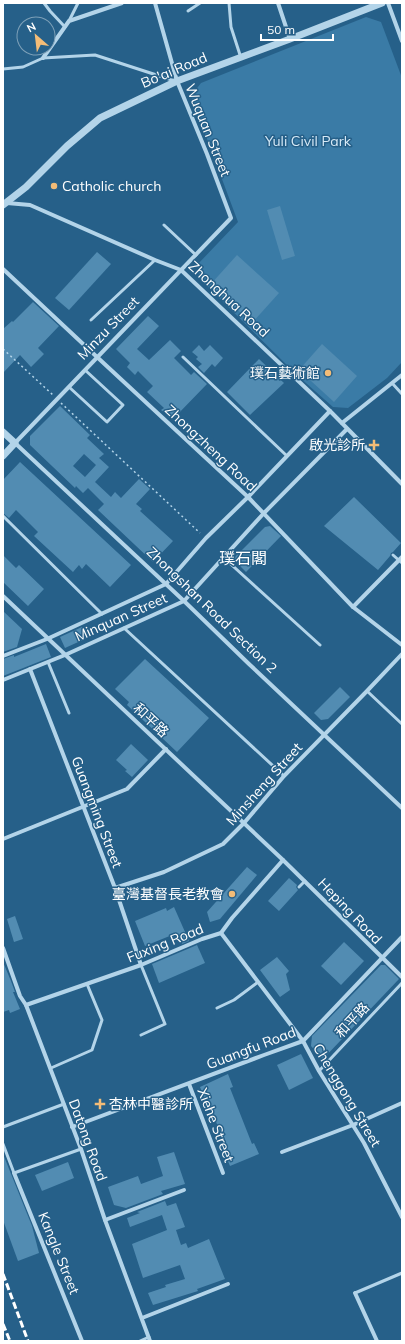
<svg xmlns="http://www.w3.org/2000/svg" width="405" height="1344" font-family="Mulish,'Noto Sans TC',sans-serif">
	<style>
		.green { fill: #3a7ba6 }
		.building { fill: #528cb2; fill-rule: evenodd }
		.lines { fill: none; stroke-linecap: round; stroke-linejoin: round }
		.path { stroke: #b3d4e9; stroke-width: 1.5; stroke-dasharray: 2 3; stroke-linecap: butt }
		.service { stroke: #b3d4e9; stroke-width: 3 }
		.minor { stroke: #b3d4e9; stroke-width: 4 }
		.tertiary { stroke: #b3d4e9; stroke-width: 7 }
		.rail { stroke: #fff; stroke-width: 3; stroke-dasharray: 7 3; stroke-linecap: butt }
		.poi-dot { fill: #f3bc77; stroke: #266089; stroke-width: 1.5 }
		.labels { text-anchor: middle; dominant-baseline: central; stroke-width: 3; stroke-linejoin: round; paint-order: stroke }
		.street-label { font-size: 14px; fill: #fff; stroke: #266089 }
		.park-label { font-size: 14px; fill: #d7eaf7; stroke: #266089 }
		.poi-label { font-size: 14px; fill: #fff; stroke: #266089; text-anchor: end }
		.quarter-label { font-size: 16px; fill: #fff; stroke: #266089 }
	</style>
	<rect width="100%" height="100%" fill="#266089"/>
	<polygon class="green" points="366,17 381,22 402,78 402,362 387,378 348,408 333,407 298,376 199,278 198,264 238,222 191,96 201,83"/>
	<g class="building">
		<polygon points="280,206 295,256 282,260 267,210"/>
		<polygon points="97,252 111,264 69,310 55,298"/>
		<polygon points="237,255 279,293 252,323 210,285"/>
		<polygon points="33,302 59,326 38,348 44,354 31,367 20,355 3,373 3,329 12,321 13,322"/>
		<polygon points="148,316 159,326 137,349 149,360 170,340 181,351 174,358 191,375 194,372 207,384 175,417 172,415 169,418 167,414 161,410 164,408 147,392 153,386 138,371 135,375 127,367 130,363 116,349"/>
		<polygon points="322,344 357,376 334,402 299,370"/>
		<polygon points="199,345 204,351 210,345 223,358 215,367 212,364 204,373 198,367 202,364 196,359 198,357 192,352"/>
		<polygon points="259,359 284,383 250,415 227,392"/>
		<path d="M60,406L90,435L87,438L104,454L99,458L109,467L95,482L111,497L115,492L121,498L139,479L150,489L136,504L142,509L140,511L173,541L153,562L98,510L104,504L88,488L83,493L76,486L75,488L30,445V436ZM84,454L96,465L85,477L73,466Z"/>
		<polygon points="20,462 131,565 110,587 86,564 82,569 79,565 73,572 34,536 38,532 16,510 9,518 3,513 3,480"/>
		<polygon points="354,497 401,543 393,552 391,553 390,556 378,570 324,526"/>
		<polygon points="270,526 281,536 246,572 233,559 265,527"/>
		<polygon points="3,555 16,568 19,565 44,589 28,606 3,582"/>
		<polygon points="3,611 22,629 17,647 3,652"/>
		<polygon points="82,627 87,638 65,648 60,637"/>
		<polygon points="46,644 51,657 3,676 3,659 14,655 14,657"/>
		<polygon points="145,659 209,718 177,752 127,705 129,702 115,689"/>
		<polygon points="340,687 350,697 328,719 321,720 314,713"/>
		<polygon points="131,744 148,760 132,777 125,771 127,770 116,760"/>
		<polygon points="247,867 257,875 220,919 210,922 207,912"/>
		<polygon points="289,878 297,885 296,887 298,890 279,911 268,901"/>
		<polygon points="174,907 189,941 182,944 177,933 145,946 135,921 166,908 167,911"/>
		<polygon points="15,916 23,939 14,942 7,919"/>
		<polygon points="344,942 364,961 341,985 321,966"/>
		<polygon points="197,945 205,963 159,983 152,964"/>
		<polygon points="277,957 289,971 286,974 290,990 280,997 260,970"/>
		<polygon points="3,962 11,981 15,992 13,992 20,1009 10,1013 9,1010 3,1012"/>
		<polygon points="381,965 385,965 399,979 323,1059 311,1046 312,1036"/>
		<polygon points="301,1054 313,1078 289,1090 277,1065"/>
		<polygon points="228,1074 233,1087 230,1088 252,1144 254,1143 259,1154 230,1166 225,1154 228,1153 207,1098 205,1099 200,1087"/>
		<polygon points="174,1152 185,1184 161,1191 163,1194 126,1208 114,1205 108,1187 138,1176 141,1184 163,1176 157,1157"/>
		<polygon points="3,1154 32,1226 39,1253 18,1261 3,1220"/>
		<polygon points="68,1162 74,1178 42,1191 35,1175"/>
		<polygon points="165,1201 167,1206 176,1203 185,1227 176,1230 181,1245 186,1243 188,1248 209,1239 225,1279 197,1289 198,1291 153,1305 148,1293 166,1287 165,1285 185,1279 180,1265 143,1278 132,1244 167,1230 162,1215 130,1227 127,1218 140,1213 137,1212"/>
	</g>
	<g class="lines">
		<g class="path">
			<polyline points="3,349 53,395"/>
			<polyline points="61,403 200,533"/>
		</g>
		<g class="service">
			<polyline points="44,3 50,11 65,27"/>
			<polyline points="229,3 231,27 241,58"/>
			<polyline points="188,11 200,3"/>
			<polyline points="69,21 78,3"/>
			<polyline points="3,69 23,67 43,58 95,55 175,81"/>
			<polyline points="164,225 196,255"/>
			<polyline points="91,320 155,260"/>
			<polyline points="183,357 287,456"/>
			<polyline points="392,383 402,394"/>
			<polyline points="69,387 107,422 123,405 85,370"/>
			<polyline points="3,516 102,614"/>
			<polyline points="393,555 402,563"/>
			<polyline points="224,558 320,645"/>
			<polyline points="124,628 284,776"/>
			<polyline points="48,662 69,713"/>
			<polyline points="367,691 402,724"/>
			<polyline points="299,887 305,881"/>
			<polyline points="217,1008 234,1000 258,982"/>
			<polyline points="141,1035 165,1024 141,965"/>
			<polyline points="51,1068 92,1050 102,1020 87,984"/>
			<polyline points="319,1071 402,983"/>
			<polyline points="3,1127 64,1104"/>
			<polyline points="3,1144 14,1173 81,1149"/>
			<polyline points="355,1293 402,1273"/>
			<polyline points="140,1341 149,1337"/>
		</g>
		<g class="minor">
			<polyline points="155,3 177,81 207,154 231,218 15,443 184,601 249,664 402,808"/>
			<polyline points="278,3 290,39"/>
			<polyline points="388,3 402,41"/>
			<polyline points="43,58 69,21 122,3"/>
			<polyline points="7,203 30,205 155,260 181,270 330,411 402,484"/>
			<polyline points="3,269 97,357 248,497 353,607 402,645"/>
			<polyline points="342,423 402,375"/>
			<polyline points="3,596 283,860 402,977"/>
			<polyline points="353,607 402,557"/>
			<polyline points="3,656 47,639 166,584 206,538 248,497 330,411"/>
			<polyline points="30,669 115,888 141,965"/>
			<polyline points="3,680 65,655 184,601 264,513 347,429"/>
			<polyline points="3,839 127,789 166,749"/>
			<polyline points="115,888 164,872 223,844 244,823 284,776 367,691 402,654"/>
			<polyline points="221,933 303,1041 319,1071 364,1143 402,1217"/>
			<polyline points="3,948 20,996 26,1005 81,1149 105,1220 150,1341"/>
			<polyline points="26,1005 141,965 202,939 221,933 232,918 283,860"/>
			<polyline points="189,1084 223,1173"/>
			<polyline points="72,1127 264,1055 303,1041 402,937"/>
			<polyline points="282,1152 353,1125 402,1103"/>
			<polyline points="14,1173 82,1341"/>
			<polyline points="105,1220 184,1190"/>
			<polyline points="355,1293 377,1341"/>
			<polyline points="142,1318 228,1284"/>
		</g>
		<g class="tertiary">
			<polyline points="3,205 26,187 67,146 100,118 177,81 290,39 382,3"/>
			<polyline points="3,432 15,443 3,456"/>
		</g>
		<g class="rail">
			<polyline points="3,1274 28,1341"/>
			<polyline points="3,1324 10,1341"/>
		</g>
	</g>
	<g class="poi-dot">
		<circle cx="54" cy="186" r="4"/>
		<circle cx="328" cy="373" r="4"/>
		<path d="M372 439h4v4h4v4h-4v4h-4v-4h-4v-4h4z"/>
		<circle cx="232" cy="894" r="4"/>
		<path d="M98 1098h4v4h4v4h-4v4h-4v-4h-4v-4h4z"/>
	</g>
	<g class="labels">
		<g class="street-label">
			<text transform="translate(174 70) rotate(-23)">Bo'ai Road</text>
			<text transform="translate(208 130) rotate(68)">Wuquan Street</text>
			<text transform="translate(229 299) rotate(43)">Zhonghua Road</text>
			<text transform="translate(108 328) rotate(-46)">Minzu Street</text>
			<text transform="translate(211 448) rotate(43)">Zhongzheng Road</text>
			<text transform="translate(212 610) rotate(44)">Zhongshan Road Section 2</text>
			<text transform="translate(121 617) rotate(-24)">Minquan Street</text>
			<text transform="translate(151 720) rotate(43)">和平路</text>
			<text transform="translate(264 784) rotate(-48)">Minsheng Street</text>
			<text transform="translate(97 812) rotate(69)">Guangming Street</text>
			<text transform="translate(350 911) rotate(46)">Heping Road</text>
			<text transform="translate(165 943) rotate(-22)">Fuxing Road</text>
			<text transform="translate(352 1020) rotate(-47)">和平路</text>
			<text transform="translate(251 1048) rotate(-21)">Guangfu Road</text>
			<text transform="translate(347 1095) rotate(59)">Chenggong Street</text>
			<text transform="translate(216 1125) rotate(69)">Xiehe Street</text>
			<text transform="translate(88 1140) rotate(70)">Datong Road</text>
			<text transform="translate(59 1253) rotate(68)">Kangle Street</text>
		</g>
		<g class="park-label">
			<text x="308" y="141">Yuli Civil Park</text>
		</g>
		<g class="poi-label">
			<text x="62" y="186" text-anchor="start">Catholic church</text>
			<text x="320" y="373">璞石藝術館</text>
			<text x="365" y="445">啟光診所</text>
			<text x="224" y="894">臺灣基督長老教會</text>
			<text x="109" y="1104" text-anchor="start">杏林中醫診所</text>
		</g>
		<g class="quarter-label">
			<text x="243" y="558">璞石閣</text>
		</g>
	</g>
	<rect width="405" height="1344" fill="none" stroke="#ffffff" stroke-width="8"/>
	<g transform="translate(36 36) rotate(332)"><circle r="19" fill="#266089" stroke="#7da0b8"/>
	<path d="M0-3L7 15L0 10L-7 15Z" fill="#f3bc77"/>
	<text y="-6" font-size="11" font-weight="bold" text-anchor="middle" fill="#ffffff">N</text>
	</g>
	<path d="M261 34v6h72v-6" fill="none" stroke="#ffffff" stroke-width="2"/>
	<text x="267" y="34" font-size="12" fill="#ffffff" stroke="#266089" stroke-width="3" paint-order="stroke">50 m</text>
</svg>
